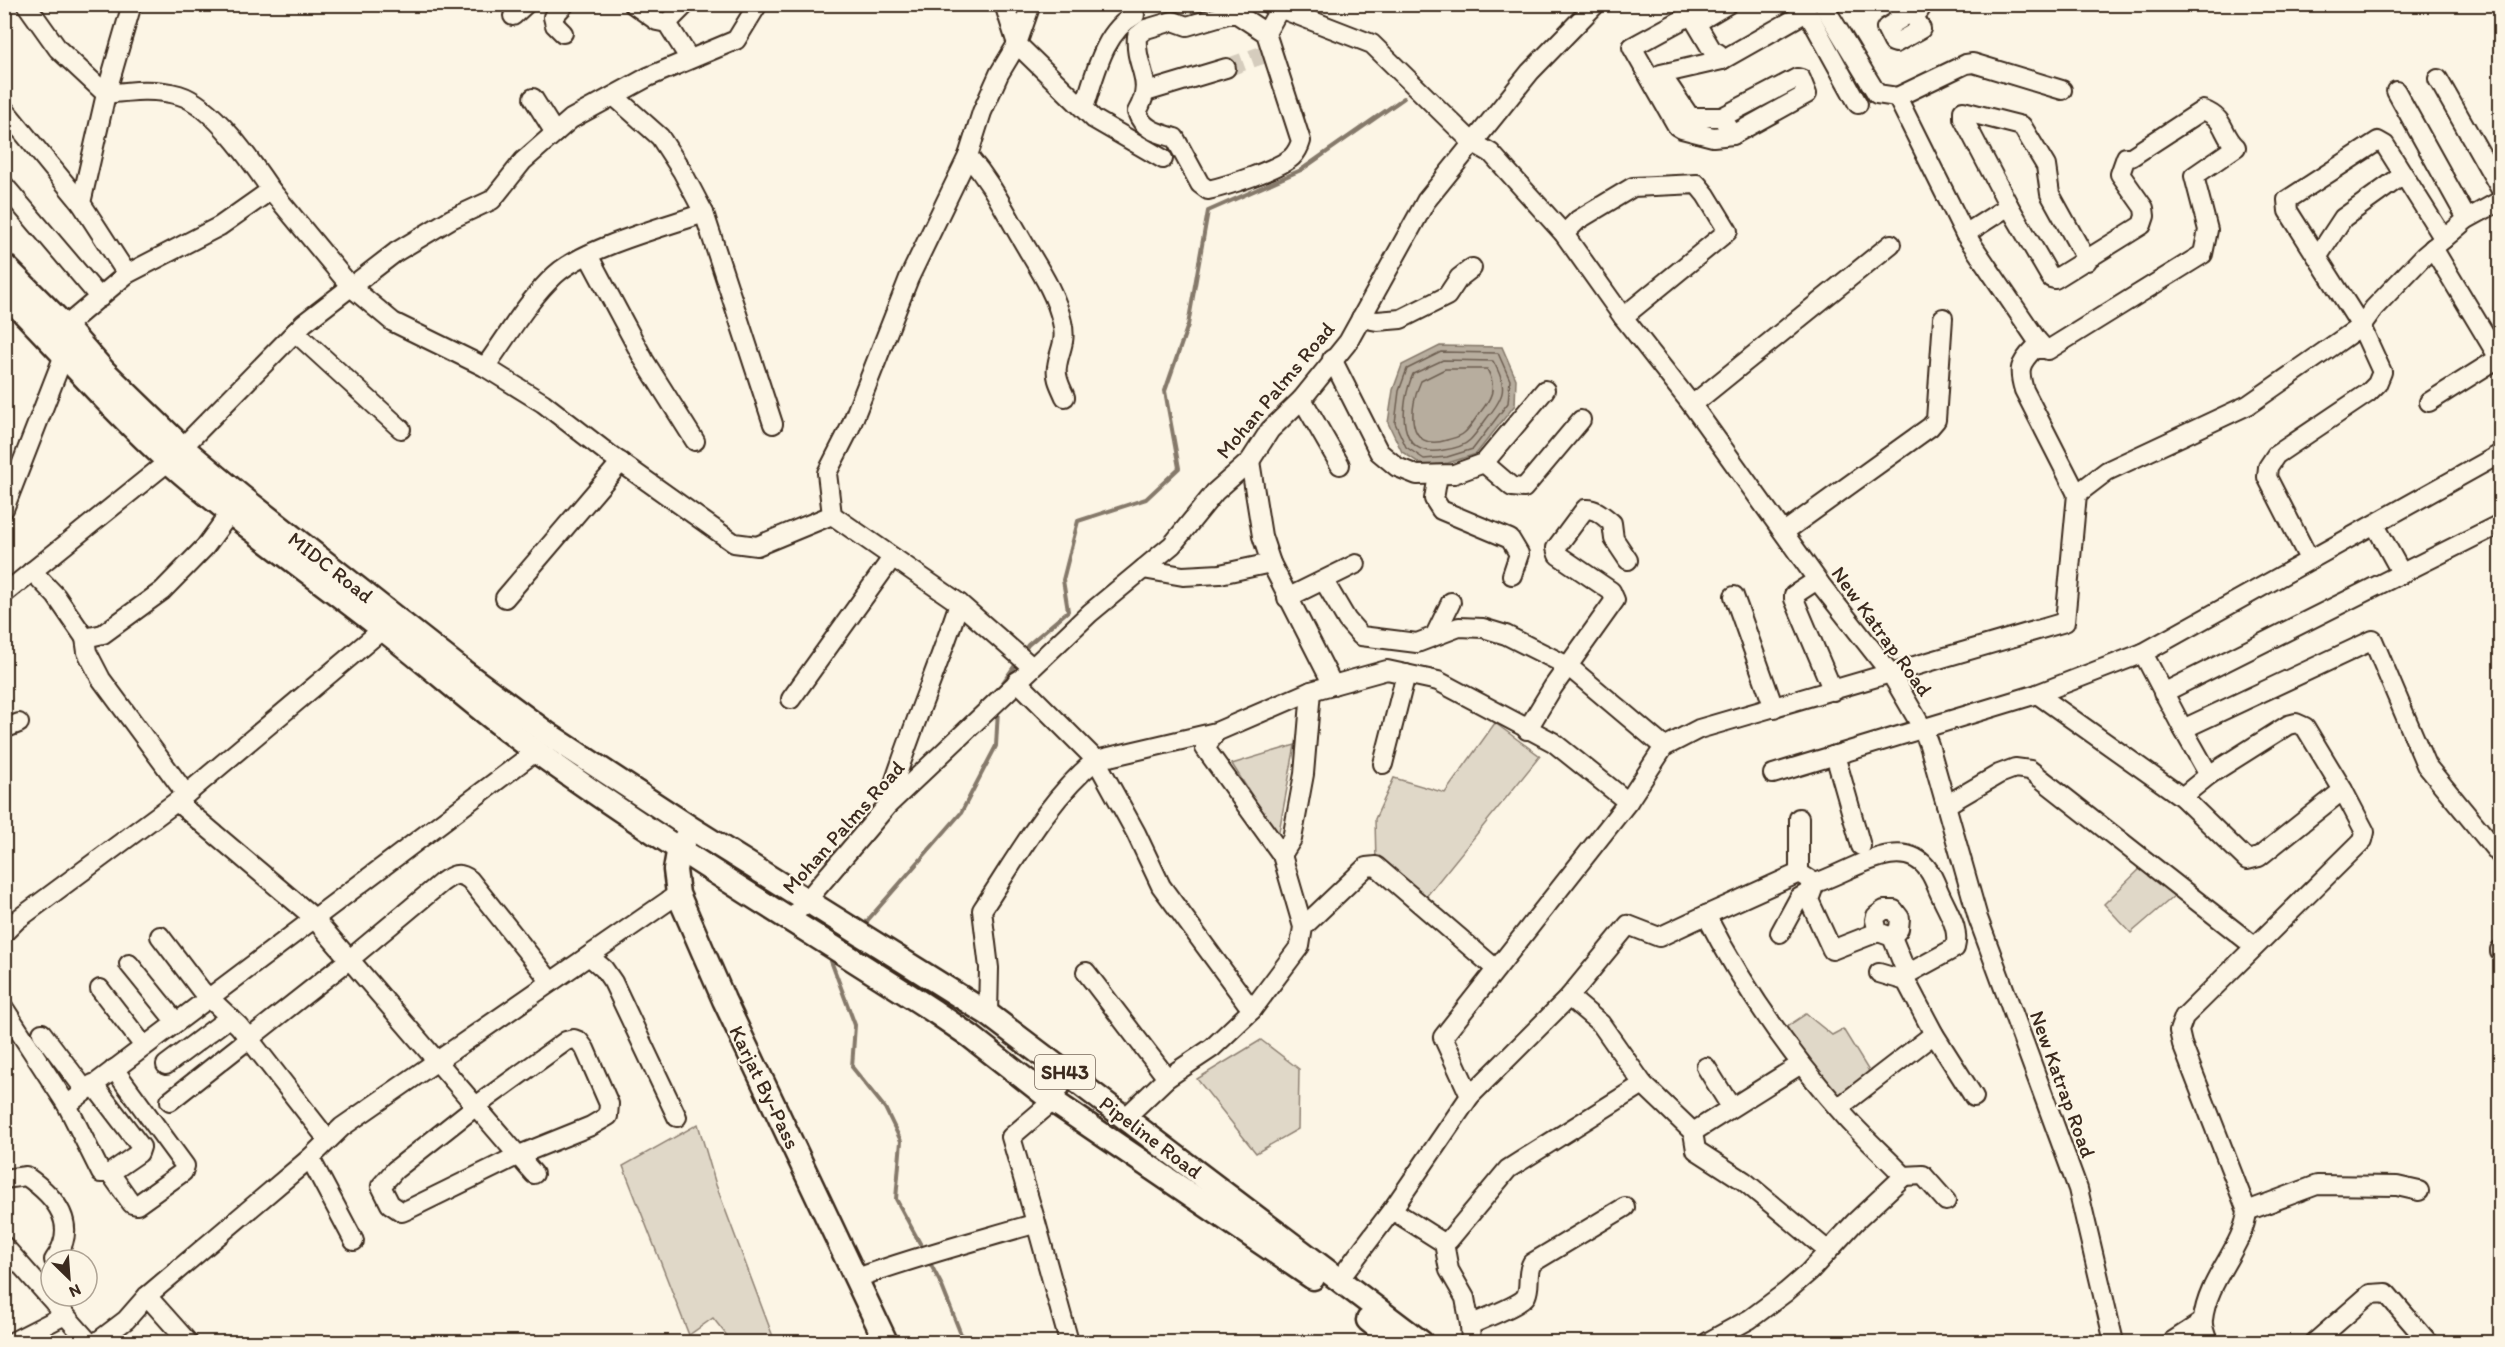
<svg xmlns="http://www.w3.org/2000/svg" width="2505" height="1347" font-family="Itim,sans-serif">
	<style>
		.green { fill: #e0d8c8; stroke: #8e8173; stroke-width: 1.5 }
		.water { fill: #b7ad9e; stroke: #85796b; stroke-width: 1.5 }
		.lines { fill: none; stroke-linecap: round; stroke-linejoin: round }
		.shore { stroke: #6d5e51; stroke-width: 1.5 }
		.stream { stroke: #85796b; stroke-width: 4 }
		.minor-tunnel { stroke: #d5ccbd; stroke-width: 18; stroke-dasharray: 18 9; stroke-linecap: butt }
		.minor-casing { stroke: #3b2a1e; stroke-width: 22 }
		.major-casing { stroke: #3b2a1e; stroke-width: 27 }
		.minor { stroke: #fcf5e5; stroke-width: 18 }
		.major { stroke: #fcf5e5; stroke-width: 22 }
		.labels { text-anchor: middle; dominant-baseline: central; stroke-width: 4.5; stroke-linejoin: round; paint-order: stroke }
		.shield { fill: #fcf5e5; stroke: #75675a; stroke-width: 1.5 }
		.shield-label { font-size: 20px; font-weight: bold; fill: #3b2a1e }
		.street-label { font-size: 21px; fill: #3b2a1e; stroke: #fcf5e5 }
	</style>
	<rect width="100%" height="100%" fill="#fcf5e5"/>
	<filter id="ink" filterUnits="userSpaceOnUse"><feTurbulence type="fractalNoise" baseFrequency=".0167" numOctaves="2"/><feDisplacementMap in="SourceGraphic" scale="12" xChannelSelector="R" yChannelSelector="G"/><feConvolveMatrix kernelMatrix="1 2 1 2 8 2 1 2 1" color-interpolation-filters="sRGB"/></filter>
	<g filter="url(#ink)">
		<g class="green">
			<polygon points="1495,723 1540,756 1421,903 1376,863 1375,819 1394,778 1445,793"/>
			<polygon points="1295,745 1278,837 1232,764"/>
			<polygon points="2147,862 2174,896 2131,933 2104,904"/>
			<polygon points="1806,1014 1832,1035 1843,1029 1872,1076 1837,1102 1782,1030"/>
			<polygon points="1261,1040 1299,1069 1298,1129 1256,1153 1197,1079"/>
			<polygon points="698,1124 716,1185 775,1342 732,1342 713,1318 689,1335 623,1166"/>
		</g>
		<polygon class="water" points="1440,346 1502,347 1516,379 1515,405 1476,454 1448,463 1424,466 1402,452 1388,423 1393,390 1402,365"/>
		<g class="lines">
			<g class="shore">
				<polygon points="1441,352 1498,353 1510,380 1508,403 1473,449 1447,457 1424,459 1406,447 1395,423 1399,391 1407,369"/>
				<path d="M1443,360L1493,361C1508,387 1505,396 1487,418C1481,426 1476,434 1470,440C1464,446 1452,449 1444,450C1395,460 1400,404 1413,374Z"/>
				<path d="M1445,369H1487C1498,388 1491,399 1479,414C1474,420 1470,428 1464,433C1460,437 1453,438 1447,440C1405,453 1409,406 1421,381Z"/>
			</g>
			<g class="stream">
				<polyline points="1023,652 1028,645 1068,611 1063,580 1078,521 1146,499 1179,468 1165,391 1188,325 1208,211 1301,170 1404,98"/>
				<polyline points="1000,687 1018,661"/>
				<polyline points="867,921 961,813 996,746 998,709"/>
				<polyline points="831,961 855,1025 852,1067 885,1108 901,1141 896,1199 923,1249"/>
				<polyline points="929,1261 941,1284 964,1342"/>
			</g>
			<polyline class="minor-tunnel" points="1226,68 1262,55"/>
			<g class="minor-casing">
				<g id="minor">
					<polyline points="26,4 58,49 106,94 81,203 127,274"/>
					<polyline points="633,4 657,21 667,23"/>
					<polyline points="686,4 667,23 689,58"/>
					<polyline points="1031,4 1017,44 1094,119 1163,159"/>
					<polyline points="1269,4 1372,44 1472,142 1491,153 1564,234 1623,317 1692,405 1821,585 1891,674 1923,729 1929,745 1978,918 2078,1189 2114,1342"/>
					<polyline points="1699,4 1700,10 1632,47 1677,126 1682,129 1713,137 1733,135 1722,117 1690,117 1661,74 1722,60 1805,13"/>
					<polyline points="1896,4 1902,18 1886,28 1893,42 1896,43 1921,29 1914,16 1920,10 1918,4"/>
					<polyline points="1825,8 1877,94 1897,97 1966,64 1973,63 2062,90"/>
					<polyline points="1809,15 1858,104"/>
					<polyline points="513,16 526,4"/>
					<polyline points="563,33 555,25 553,17 565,4"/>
					<path d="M1266,33L1237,14H1228L1187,26L1173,21L1146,29L1137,36C1134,69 1156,78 1137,112C1143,130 1158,133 1175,138L1200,184L1208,190C1227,186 1279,169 1292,157C1297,152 1299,148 1301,141L1266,33L1280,8"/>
					<polyline points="1722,60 1718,53 1712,50 1696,23 1728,4"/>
					<polyline points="2438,79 2500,188"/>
					<polyline points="2396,91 2467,219"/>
					<polyline points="1146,92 1226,68"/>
					<path d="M1897,97L1965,234L2037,340L2045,349L2048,350L2203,254L2208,230L2194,176L2236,147C2221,134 2227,119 2203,110L2131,157H2126L2120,174L2144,208L2145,216L2142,225L2055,279L2051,278L2009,206L1963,118V111L2022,126L2046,166L2050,194L2087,261"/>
					<polyline points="533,98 555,133"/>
					<path d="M1084,108C1095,76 1103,32 1135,15"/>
					<polyline points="4,109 81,203"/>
					<polyline points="1722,117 1797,78 1801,79 1807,94 1733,135"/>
					<path d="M968,156C993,185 1003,208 1022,240C1037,266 1056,293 1062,322C1067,342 1059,350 1057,367C1055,378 1061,387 1065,397"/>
					<polyline points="4,185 100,298"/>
					<path d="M271,190L351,287L393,322L485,367L543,403L609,454L734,543L757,546L832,515L959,603C937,671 908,736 887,805"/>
					<polyline points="704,213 773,424"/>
					<polyline points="1564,234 1578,220 1633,187 1697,184 1706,195 1728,231 1623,317"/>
					<polyline points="1965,234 2009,206"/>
					<polyline points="588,255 644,360 695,441"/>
					<polyline points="2318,256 2343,218 2403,175"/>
					<polyline points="1361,318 1377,321 1401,319 1447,296 1459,278 1472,268"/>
					<polyline points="295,332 401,429"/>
					<path d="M56,334L127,274L220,226L271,190C252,162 213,105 179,95C155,88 131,91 106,94L132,4"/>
					<path d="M2045,349H2034C2019,364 2018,370 2024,390L2077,494"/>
					<polyline points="1332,359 1379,452 1397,467 1417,475 1454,474 1484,463 1545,390"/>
					<path d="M485,367C507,337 527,301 555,275C584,248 664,227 704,213L682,171L660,137L614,96"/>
					<polyline points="1302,399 1340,465"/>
					<polyline points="2429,402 2499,358 2433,248"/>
					<polyline points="1692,405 1891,244"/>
					<polyline points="1250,461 1262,536 1271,563 1333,685"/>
					<polyline points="1484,463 1512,487 1524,488 1581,420"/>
					<polyline points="1438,475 1434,499 1441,510 1510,539 1519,554 1512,575"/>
					<polyline points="4,509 64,355"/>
					<polyline points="832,515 827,473 850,428 909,278 968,156 982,112 999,74 1017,44 1004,4"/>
					<polyline points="2375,525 2402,574"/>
					<polyline points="1784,532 1930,427 1936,420 1943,318"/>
					<polyline points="2309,559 2267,477 2268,467 2276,455 2368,393 2377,384 2382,372 2361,326 2288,211 2287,200 2378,141 2385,145 2444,239"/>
					<polyline points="1143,569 1183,576 1220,574 1271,563"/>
					<polyline points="32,571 56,596 85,638 103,634 162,591 205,547 230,513"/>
					<polyline points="1817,580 1794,595 1794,599 1833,691"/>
					<polyline points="1324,581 1347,620 1361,636 1417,643 1459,627 1483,628 1506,635 1568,666 1664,747"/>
					<polyline points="4,594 169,461 304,323 396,252 451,219 492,200 523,161 571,119 648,77 736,40 758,4"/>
					<polyline points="1734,596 1774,708"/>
					<polyline points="505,598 621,462"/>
					<polyline points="1287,598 1356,564"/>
					<polyline points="959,603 1032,667"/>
					<polyline points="383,629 177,802 313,917 534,1174"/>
					<polyline points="1435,635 1451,602"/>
					<polyline points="85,638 87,652 101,679 186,794"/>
					<polyline points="2143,653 2500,454"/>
					<polyline points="1017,681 1096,760 1136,833 1161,886 1252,1010"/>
					<polyline points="2163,693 2500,524"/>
					<polyline points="2037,694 2182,797 2247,860 2259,857 2343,790"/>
					<polyline points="791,699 892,558"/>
					<polyline points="4,729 19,723"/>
					<polyline points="2183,729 2209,775"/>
					<path d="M1527,730L1553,687L1615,600L1611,591L1558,555L1556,548L1585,509C1596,508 1603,516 1612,523L1614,539L1628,560"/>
					<polyline points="1216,732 1205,748 1282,855"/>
					<polyline points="1835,755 1861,846"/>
					<polyline points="1383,764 1406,674"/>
					<polyline points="1773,774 2037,694 2143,653 2183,729 2373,640 2426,765 2500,855"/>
					<path d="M2182,797L2209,775L2288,725L2296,723L2305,727L2343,790L2365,832L2363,840L2184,1017L2179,1031L2182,1044L2247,1211C2244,1247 2207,1279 2203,1320C2202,1327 2206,1336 2208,1342"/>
					<polyline points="1946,805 1999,774 2015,768 2030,770 2254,946"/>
					<polyline points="1799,818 1799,873"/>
					<path d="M1799,873L1815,883C1847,874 1903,831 1929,871C1934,878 1937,888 1941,896C1949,914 1960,929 1955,948L1911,972L1905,969L1892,937L1899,929L1900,918L1894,910H1884L1876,916L1875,920L1878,932L1892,937"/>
					<polyline points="1815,883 1809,900 1832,950 1878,932"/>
					<polyline points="1706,915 1799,873"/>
					<polyline points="790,920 887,806 1090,613 1172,545 1215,492 1250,461 1270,430 1302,399 1348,342 1426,201 1530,72 1596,4"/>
					<polyline points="1303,927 1366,867 1376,866 1496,969"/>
					<polyline points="4,933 17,920 180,799"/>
					<polyline points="1780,933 1799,898 1811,891"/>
					<polyline points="160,936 201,990 239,1026 328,1140"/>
					<polyline points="2500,950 2500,952"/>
					<polyline points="589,956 604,969 613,982 677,1117"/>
					<polyline points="129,964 176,1022"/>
					<polyline points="1086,972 1167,1078"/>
					<polyline points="1879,973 1906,981 1934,1034 1974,1097"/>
					<polyline points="100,989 144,1046"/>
					<polyline points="4,1008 67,1105 101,1173 110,1173"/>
					<path d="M988,1014L989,968L982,910C1016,859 1048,799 1096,760L1216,732L1311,691L1387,670L1438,681L1553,742L1628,802"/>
					<polyline points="42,1033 85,1090"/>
					<polygon points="574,1039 579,1041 585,1049 609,1104 608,1116 591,1126 519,1155 409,1209 402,1212 390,1204 381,1186 395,1170 476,1106 566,1041"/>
					<polyline points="166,1065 230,1017"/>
					<polyline points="1706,1067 1731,1107"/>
					<polyline points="93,1084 141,1147 139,1153 110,1173 132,1204 137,1205 183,1172 185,1166 114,1069"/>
					<polyline points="1643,1084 1693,1132 1696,1150 1744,1181 1828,1251"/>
					<path d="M1470,1096L1569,997L1628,925L1659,937L1706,915C1743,987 1790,1054 1843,1114C1862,1136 1884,1155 1904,1176L1855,1222L1809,1272L1786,1292L1750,1319L1708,1342"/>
					<path d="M170,1101L350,959L441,883C452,875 459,871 470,880L551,982"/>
					<polyline points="67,1105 535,752"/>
					<polyline points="1838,1108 1934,1034"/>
					<polyline points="1126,1117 1167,1078 1212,1048 1252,1010 1300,946 1303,927 1282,855 1292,839 1304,774 1311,691"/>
					<polyline points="1693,1132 1801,1064"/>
					<polyline points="310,1158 354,1241"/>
					<polyline points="1904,1176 1923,1175 1946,1201"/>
					<path d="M4,1179L26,1176C56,1197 80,1225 54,1260"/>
					<polyline points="1392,1210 1444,1243 1449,1240 1508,1169 1643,1084 1601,1024 1569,997"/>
					<polyline points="2247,1211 2317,1185 2397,1186 2419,1191"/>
					<polyline points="1035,1219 1069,1342"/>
					<polyline points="1444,1243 1449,1270 1465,1298 1470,1325 1471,1342"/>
					<polyline points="4,1246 89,1342"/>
					<path d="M857,1278C914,1257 972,1242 1030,1225L1035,1219L1011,1137L1053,1101L1067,1073"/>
					<polyline points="1339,1280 1392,1210 1470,1096 1443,1037 1628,802 1664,747 1699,729 2065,622 2077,494 2107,471 2248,405 2331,347 2361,326 2374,308 2424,256 2467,219 2500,201"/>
					<polyline points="147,1296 188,1342"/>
					<path d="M1470,1325C1482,1319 1521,1305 1526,1296C1531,1286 1526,1273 1532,1263L1625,1207"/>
					<polyline points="12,1342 65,1315"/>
					<polyline points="97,1342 126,1320 147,1296 310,1158 342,1127 678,894"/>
					<polyline points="2171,1342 2202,1322"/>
					<polyline points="2315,1342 2370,1294 2386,1293 2428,1342"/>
				</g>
			</g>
			<g class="major-casing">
				<g id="major">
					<polyline points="4,265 65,326 105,372 182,447 242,497 463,671 548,734 691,828 988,1014 1421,1342"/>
					<path d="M4,293C60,349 111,410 170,463C237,522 310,572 380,627C433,668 483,714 538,753C666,845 802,926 935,1012L970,1036L1053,1101L1313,1278"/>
					<polyline points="686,837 679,847 675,870 678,894 724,1000 886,1342"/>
					<polyline points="1368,1320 1395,1342"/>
				</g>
			</g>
			<use href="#minor" class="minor"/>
			<use href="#major" class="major"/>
		</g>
	</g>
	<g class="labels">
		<rect class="shield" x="1035" y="1055" width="60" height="34" rx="4.5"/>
		<g class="shield-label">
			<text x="1065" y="1072">SH43</text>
		</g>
		<g class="street-label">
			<text transform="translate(1275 390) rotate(-50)">Mohan Palms Road</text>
			<text transform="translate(331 567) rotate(38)">MIDC Road</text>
			<text transform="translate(1882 631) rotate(54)">New Katrap Road</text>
			<text transform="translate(843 827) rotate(-48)">Mohan Palms Road</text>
			<text transform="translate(2063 1084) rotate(70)">New Katrap Road</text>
			<text transform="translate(765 1087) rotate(64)">Karjat By-Pass</text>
			<text transform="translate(1151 1137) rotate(37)">Pipeline Road</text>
		</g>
	</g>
	<rect width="2505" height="1347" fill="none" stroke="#fcf5e5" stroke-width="24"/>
	<rect x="12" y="12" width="2481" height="1323" fill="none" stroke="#3b2a1e" stroke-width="2" filter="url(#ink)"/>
	<g transform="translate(69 1278) rotate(155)"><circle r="28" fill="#fcf5e5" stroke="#afa495" stroke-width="1.5"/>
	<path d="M0-4.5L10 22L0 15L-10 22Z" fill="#3b2a1e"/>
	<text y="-9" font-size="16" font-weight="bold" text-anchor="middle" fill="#3b2a1e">N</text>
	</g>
</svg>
